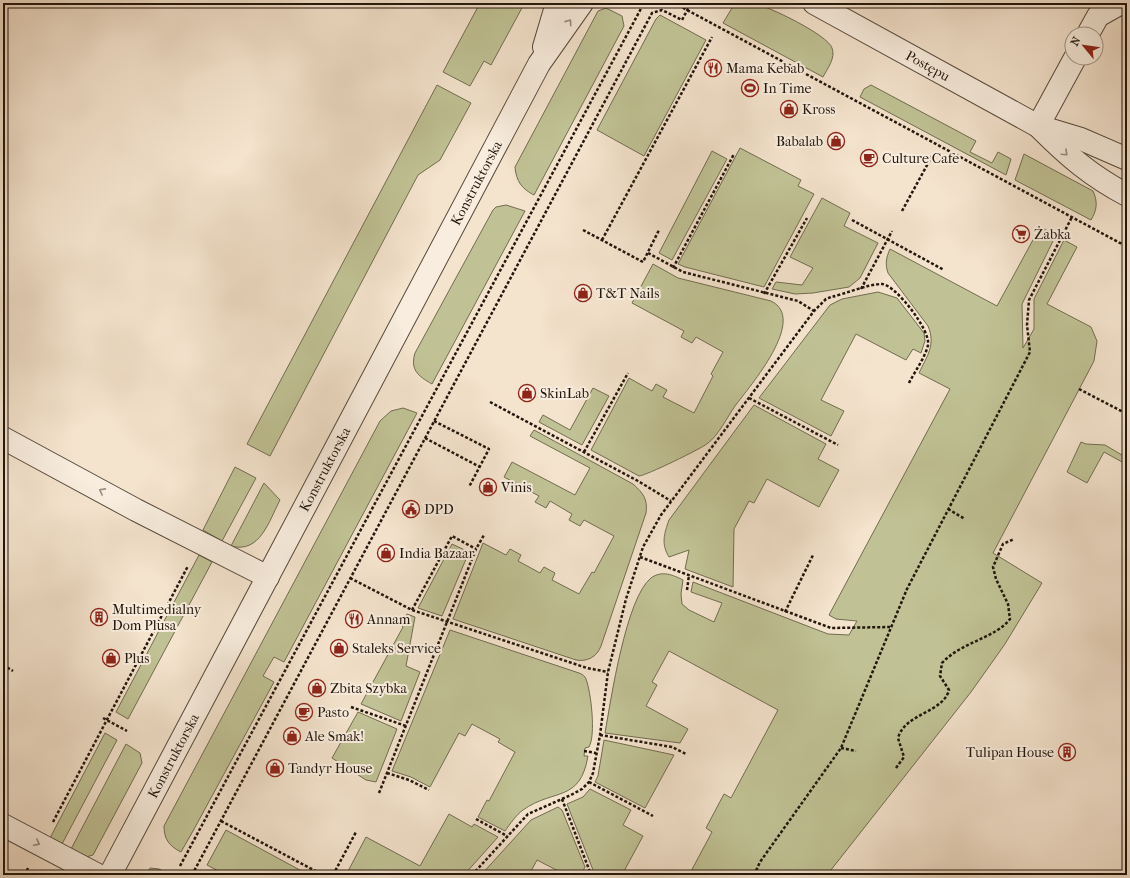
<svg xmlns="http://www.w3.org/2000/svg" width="1130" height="878" font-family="'IM FELL French Canon',serif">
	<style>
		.green { fill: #c0c295; stroke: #716c50 }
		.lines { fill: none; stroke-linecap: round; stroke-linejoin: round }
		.minor-casing { stroke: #56493c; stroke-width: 24 }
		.path { stroke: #22160c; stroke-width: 2.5; stroke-dasharray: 3 2; stroke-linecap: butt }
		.minor { stroke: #f8edde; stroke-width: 22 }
		.oneway { stroke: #988c80 }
		.labels { text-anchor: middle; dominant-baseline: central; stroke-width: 4; stroke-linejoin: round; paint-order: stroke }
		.street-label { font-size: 14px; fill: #22160c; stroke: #f8edde }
		.poi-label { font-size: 14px; fill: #22160c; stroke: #f8edde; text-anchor: start }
	</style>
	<rect width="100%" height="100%" fill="#f4e3cd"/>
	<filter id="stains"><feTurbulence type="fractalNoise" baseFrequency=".005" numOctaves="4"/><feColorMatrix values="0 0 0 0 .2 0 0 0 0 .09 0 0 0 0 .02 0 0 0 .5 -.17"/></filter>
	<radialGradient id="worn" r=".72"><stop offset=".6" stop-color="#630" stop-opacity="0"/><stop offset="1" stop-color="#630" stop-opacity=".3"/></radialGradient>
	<g class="green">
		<polygon points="480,3 516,3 523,6 491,65 484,61 470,86 443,72"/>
		<path d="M735,3C740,3 747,2 753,3C768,6 828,35 832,48C836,58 827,69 823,77L723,23Z"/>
		<path d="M606,8L622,16L624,26L534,195C522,189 516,181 515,167L598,11Z"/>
		<polygon points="660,15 706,40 644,156 597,130 656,19"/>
		<polygon points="437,85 471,103 440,160 418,175 270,456 247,444"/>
		<polygon points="871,85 976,141 970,152 992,163 998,152 1011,159 1006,175 860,97 864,89"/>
		<polygon points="740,148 801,180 798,186 814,194 764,287 685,267 678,264"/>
		<polygon points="712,151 727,159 672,260 659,253"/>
		<path d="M1024,154L1093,191C1098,202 1097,210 1091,220L1015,180Z"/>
		<polygon points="822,198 850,213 844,226 878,243 860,278 849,287 813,293 795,294 772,289 776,282 802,285 813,268 790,257"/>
		<path d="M506,205L525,211L432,384C418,376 410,370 415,353L493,210L496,207Z"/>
		<path d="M1040,227L1056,235L1022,304L1023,348L1034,329V299L1064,240L1077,247L1047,304L1091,327L1097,341L1094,361L993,553L1042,583L1005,644L971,692L827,875H689L712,832L706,828L724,794L731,798L778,710L669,651L652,682L657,685L646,706L688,729L680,743L605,733C611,699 626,598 651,578C662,570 673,575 683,580L681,594L682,604L689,610L714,622L722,603L691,592L693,582L828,634L849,635L857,621L836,619L829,615L950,389L919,373C927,356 936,345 928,326L888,273C885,264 886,258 890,249L997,306Z"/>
		<path d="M653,264L678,278L771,301C808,319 750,386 735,406C728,416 718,436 708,443C703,448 645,476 639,476L591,450L629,378L652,391L656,384L667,390L663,397L694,413L713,376L711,374L723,352L696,337L692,343L681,337L684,331L632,303Z"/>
		<polygon points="878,292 897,298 924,333 925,341 921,353 913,349 906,360 856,334 821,400 844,411 831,436 759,398 830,305 842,299"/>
		<polygon points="593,388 609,396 582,445 539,422 543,415 570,430"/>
		<path d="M754,405L826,444L818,459L839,470L819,507L767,479L754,503L749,501L734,529L733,587L685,569L689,550L669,557C661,544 664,534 669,520Z"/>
		<path d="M403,408L417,413L284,662L274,657L263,676L274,682L193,831L181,852C169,846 164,839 164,826L380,421L391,411Z"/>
		<path d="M534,430L633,484C643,493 648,499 646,513L601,646C597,657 587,662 576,660L453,619L483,543L506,555L510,549L521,555L518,561L540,573L544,567L555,573L552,580L579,594L592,572L594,573L614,536L584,520L580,526L569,520L572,514L550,501L546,508L535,502L539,496L504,477L512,462L575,495L590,468L530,436Z"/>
		<polygon points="1081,442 1086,444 1105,445 1127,458 1124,463 1104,452 1087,483 1067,472"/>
		<polygon points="235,467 256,478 222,541 203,530"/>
		<path d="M264,483L280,500C269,521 260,554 231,546Z"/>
		<polygon points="452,544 469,552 442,616 418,608"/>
		<polygon points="199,555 212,562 128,719 116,712"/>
		<polygon points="407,614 415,617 406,666 420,672 401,721 361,704 403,627 401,625"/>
		<path d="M450,630L579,673C582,674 585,676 586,679C591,692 596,735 589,747L585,748L584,756H588C580,803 554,788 523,810C516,815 510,824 505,831L478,817L487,800L489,801L515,752L498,742L500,739L472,724L465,736L459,733L430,787L411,777L392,771Z"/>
		<polygon points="358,712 397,729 376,782 366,780 332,758"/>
		<polygon points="105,733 117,740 62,844 50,838"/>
		<polygon points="604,740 674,755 645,808 595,782 598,776"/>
		<polygon points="126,744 140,753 142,763 93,855 86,857 71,849"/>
		<polygon points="590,789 631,810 623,825 643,836 622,875 595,875 567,804 583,797"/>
		<polygon points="558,807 562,810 585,867 581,875 566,875 537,860 529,875 481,875 531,820"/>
		<polygon points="449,814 472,827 474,824 498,837 464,875 346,875 366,837 420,866"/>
		<polygon points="226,830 309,875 226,875 207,865"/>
		<polygon points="150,868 159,869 171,875 146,875"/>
	</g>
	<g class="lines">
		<g class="minor-casing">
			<g id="minor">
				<path id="s1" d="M814,3L1038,126L1081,139L1127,159"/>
				<polyline points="1088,34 1098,16 1121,3"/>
				<polyline points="544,47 557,3"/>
				<polyline points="1038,126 1075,58"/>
				<path d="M1040,128C1068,156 1091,176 1127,195"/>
				<polyline points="3,438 136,510 268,577"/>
				<polyline points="3,825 98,875"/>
				<path id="s2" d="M110,875L539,64L582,3"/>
			</g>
		</g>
		<g class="path">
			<polyline points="674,3 1120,243 1127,245"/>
			<polyline points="902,211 932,156"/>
			<polyline points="852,220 944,270"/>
			<polyline points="583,230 643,262 659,230"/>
			<polyline points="602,240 712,37"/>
			<polyline points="648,253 683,272 798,301 814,311"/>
			<polyline points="1125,258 1127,260"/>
			<polyline points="673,268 734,154"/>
			<polyline points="861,289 892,231"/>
			<polyline points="764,294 807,218"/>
			<polyline points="1079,389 1127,414"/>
			<polyline points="749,398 838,445"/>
			<polyline points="490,402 638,481 671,501"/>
			<polyline points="434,421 489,449 469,487"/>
			<polyline points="425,438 480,467"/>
			<polyline points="584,452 628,373"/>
			<polyline points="948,509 965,519"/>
			<polyline points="640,557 831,628 890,627"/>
			<polyline points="350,578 412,610 587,668 608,672"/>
			<polyline points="687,590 689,575"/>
			<polyline points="412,610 452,536 476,549"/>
			<polyline points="785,612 813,555"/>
			<polyline points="3,665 13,671"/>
			<polyline points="351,707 406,726"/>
			<polyline points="103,718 127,731"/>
			<polyline points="600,735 672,747 686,754"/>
			<polyline points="841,748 856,751"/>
			<polyline points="584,751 596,753"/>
			<path d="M896,768L904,757L898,738C905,713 943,713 949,690L940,676L942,663C961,642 996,638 1010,619L1008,604L996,579L993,567L1003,544L1014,539"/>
			<polyline points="387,773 409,780 429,790"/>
			<polyline points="589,782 653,816"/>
			<polyline points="379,793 476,549 484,535"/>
			<polyline points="562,799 590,872 588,875"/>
			<polyline points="476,819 507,836"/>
			<polyline points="221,821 323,875"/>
			<polyline points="53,822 188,566"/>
			<polyline points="180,866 644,3"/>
			<polyline points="25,875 28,868"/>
			<polyline points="192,875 652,13 662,10 682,20 691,3"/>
			<polyline points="333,875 356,832"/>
			<path d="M472,875L528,814L571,795L582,789L589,782L593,773L600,735L608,672L626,599L643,547L661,515L814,311L826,299L831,297C845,294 868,284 882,284C896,285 931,331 928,345C925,358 915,371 909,383"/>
			<polyline points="754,875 760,862 841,748 907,589 1030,352 1027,325 1029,300 1072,217"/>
		</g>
		<use href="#minor" class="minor"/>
	</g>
	<defs><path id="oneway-chevron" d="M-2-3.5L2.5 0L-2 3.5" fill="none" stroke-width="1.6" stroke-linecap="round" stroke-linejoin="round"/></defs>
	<g class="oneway">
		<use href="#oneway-chevron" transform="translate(569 22) rotate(-55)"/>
		<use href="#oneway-chevron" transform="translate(1065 153) rotate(43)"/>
		<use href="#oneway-chevron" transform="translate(102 491) rotate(-152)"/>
		<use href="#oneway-chevron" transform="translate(37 843) rotate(27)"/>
	</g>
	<defs>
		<g id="restaurant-ring" transform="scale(0.9)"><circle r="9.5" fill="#f8edde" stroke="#8f2418" stroke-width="1.5"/><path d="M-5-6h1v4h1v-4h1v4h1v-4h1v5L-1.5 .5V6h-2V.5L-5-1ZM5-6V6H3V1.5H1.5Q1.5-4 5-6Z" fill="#8f2418"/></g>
		<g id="stadium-ring" transform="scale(0.9)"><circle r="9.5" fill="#f8edde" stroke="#8f2418" stroke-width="1.5"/><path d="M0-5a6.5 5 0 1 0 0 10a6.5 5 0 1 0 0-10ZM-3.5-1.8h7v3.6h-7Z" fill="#8f2418"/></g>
		<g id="shop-ring" transform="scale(0.9)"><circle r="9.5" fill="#f8edde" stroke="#8f2418" stroke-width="1.5"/><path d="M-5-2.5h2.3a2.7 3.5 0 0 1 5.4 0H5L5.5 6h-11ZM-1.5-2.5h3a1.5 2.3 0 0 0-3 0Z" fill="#8f2418"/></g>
		<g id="cafe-ring" transform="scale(0.9)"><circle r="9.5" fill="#f8edde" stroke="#8f2418" stroke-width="1.5"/><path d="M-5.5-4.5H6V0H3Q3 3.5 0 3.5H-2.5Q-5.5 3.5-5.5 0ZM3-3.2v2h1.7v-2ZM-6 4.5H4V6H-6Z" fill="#8f2418"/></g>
		<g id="supermarket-ring" transform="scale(0.9)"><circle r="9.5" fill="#f8edde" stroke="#8f2418" stroke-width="1.5"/><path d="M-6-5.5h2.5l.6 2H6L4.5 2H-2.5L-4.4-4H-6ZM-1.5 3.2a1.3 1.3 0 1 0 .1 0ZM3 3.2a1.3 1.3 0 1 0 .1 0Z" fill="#8f2418"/></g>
		<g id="civic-ring" transform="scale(0.9)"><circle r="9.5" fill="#f8edde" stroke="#8f2418" stroke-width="1.5"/><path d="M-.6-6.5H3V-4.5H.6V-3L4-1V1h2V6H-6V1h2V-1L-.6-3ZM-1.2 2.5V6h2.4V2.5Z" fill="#8f2418"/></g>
		<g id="building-ring" transform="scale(0.9)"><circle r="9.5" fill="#f8edde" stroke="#8f2418" stroke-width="1.5"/><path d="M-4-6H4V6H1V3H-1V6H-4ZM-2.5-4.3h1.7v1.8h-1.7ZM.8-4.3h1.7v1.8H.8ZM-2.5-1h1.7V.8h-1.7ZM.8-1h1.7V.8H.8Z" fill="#8f2418"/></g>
	</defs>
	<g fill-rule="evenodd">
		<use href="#restaurant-ring" x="713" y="68"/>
		<use href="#stadium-ring" x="750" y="88"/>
		<use href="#shop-ring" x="789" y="109"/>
		<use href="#shop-ring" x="836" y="141"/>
		<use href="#cafe-ring" x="869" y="158"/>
		<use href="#supermarket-ring" x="1021" y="234"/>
		<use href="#shop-ring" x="583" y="293"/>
		<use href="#shop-ring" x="527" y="393"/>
		<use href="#shop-ring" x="488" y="487"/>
		<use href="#civic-ring" x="411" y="509"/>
		<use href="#shop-ring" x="386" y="553"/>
		<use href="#building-ring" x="99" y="617"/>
		<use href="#restaurant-ring" x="354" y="619"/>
		<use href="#shop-ring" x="339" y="648"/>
		<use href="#shop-ring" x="111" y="658"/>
		<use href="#shop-ring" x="317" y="688"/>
		<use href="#cafe-ring" x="304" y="712"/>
		<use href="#shop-ring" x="292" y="736"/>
		<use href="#building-ring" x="1067" y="752"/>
		<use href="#shop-ring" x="275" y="768"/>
	</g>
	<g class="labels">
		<g class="street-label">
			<text stroke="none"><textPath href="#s1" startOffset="130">Postępu</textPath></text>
			<text stroke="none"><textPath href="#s2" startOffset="783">Konstruktorska</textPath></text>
			<text stroke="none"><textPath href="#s2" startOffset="459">Konstruktorska</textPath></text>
			<text stroke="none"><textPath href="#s2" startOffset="135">Konstruktorska</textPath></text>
		</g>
		<g class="poi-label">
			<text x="726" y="68">Mama Kebab</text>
			<text x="763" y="88">In Time</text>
			<text x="802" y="109">Kross</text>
			<text x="823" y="141" text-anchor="end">Babalab</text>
			<text x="882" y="158">Culture Cafe</text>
			<text x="1034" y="234">Żabka</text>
			<text x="596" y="293">T&amp;T Nails</text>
			<text x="540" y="393">SkinLab</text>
			<text x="501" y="487">Vinis</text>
			<text x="424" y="509">DPD</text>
			<text x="399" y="553">India Bazaar</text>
			<text x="112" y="609">Multimedialny<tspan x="112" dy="16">Dom Plusa</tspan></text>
			<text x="367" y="619">Annam</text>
			<text x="352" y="648">Staleks Service</text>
			<text x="124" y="658">Plus</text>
			<text x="330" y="688">Zbita Szybka</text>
			<text x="317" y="712">Pasto</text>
			<text x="305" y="736">Ale Smak!</text>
			<text x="1054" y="752" text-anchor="end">Tulipan House</text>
			<text x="288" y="768">Tandyr House</text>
		</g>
	</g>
	<rect width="1130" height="878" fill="none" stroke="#f4e3cd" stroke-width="16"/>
	<rect x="4" y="4" width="1122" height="870" fill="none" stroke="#22160c" stroke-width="2"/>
	<rect x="8" y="8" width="1114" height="862" fill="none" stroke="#22160c"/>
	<g transform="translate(1084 46) rotate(299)"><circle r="19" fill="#f8edde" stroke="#a2978a"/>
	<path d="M0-3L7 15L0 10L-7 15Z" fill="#8f2418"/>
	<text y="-6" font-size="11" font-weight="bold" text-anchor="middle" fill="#22160c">N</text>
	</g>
	<rect width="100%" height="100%" filter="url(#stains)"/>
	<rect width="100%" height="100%" fill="url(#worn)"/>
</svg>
